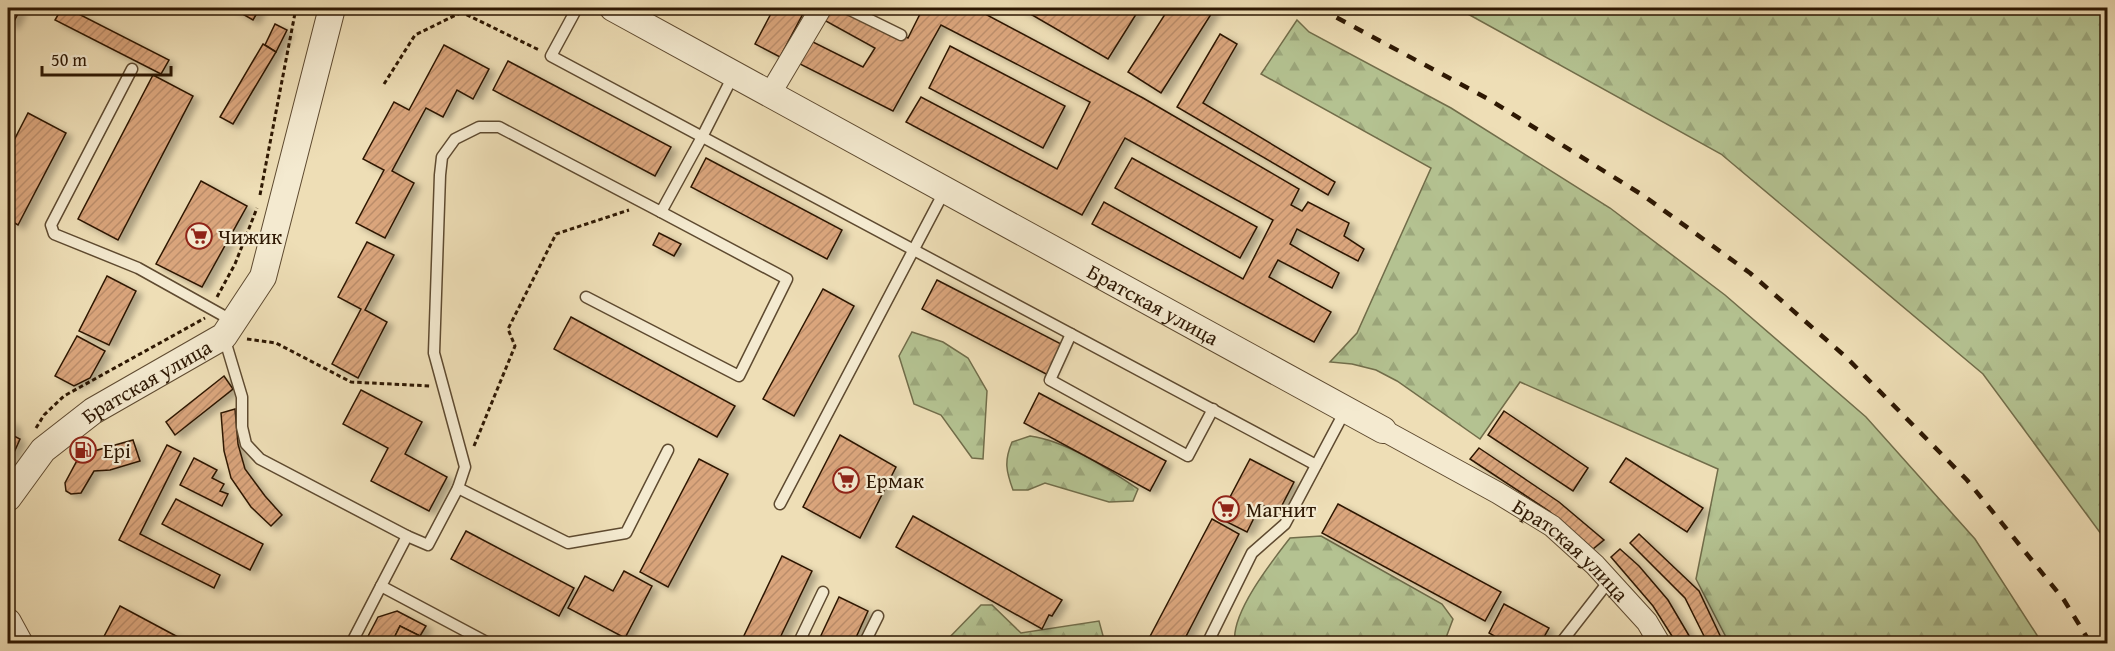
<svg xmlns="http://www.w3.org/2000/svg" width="2115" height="651" font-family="'Gentium Book Plus',serif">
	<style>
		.forest { fill: url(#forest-firs); stroke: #716d4a; stroke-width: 1.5 }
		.building { fill: url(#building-hatch); stroke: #2e1803; stroke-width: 1.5; filter: url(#shadow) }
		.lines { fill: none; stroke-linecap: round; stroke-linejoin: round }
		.service-casing { stroke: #5e4a30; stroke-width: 13 }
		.minor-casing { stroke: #5e4a30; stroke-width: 23 }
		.tertiary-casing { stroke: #5e4a30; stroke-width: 28 }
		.path { stroke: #2e1803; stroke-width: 3; stroke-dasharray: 4.5 3; stroke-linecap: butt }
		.service { stroke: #f4ead0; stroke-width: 10 }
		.minor { stroke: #f4ead0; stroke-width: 21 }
		.tertiary { stroke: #f4ead0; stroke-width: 26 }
		.rail { stroke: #2e1803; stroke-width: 4.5; stroke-dasharray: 10 10; stroke-linecap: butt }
		.labels { text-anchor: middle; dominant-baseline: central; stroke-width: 4.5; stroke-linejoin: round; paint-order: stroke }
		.poi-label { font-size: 21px; fill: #2e1803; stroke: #f4ead0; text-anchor: start }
		.street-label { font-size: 21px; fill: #2e1803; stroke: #f4ead0 }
	</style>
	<defs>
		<pattern id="forest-firs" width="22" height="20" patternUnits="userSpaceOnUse" patternTransform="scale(1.5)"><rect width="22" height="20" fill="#b4c291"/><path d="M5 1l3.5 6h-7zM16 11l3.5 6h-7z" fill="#9ba67b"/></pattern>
		<pattern id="building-hatch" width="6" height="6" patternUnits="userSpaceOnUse" patternTransform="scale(1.5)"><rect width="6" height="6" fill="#daa57c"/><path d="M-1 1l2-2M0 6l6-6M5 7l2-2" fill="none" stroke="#bb8d6a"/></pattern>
		<filter id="shadow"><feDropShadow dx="6" dy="4" stdDeviation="3" flood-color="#0004"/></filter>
	</defs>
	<rect width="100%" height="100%" fill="#eedeb6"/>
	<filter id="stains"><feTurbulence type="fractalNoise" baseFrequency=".00333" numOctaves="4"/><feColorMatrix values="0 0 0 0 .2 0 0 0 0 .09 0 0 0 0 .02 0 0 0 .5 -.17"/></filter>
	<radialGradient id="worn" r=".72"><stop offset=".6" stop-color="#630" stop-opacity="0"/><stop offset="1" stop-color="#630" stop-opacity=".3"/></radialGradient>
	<g class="forest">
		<polygon points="1457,8 2107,8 2107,542 1983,374 1721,154"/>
		<polygon points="1297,20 1309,32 1451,108 1610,208 1725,295 1866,417 1975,539 2042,643 1729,643 1696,579 1718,469 1520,382 1480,439 1397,381 1376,370 1352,364 1330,362 1357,333 1431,168 1261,74"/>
		<polygon points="912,332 943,342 968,358 987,391 983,459 972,458 941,415 914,404 899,356"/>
		<path d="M1030,436C1067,441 1108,469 1138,489L1133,501L1109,502L1045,483L1028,490H1013C1006,471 1004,461 1012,442Z"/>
		<path d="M1321,536L1442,604L1453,619L1444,643H1235C1230,614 1272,561 1290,538Z"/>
		<polygon points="981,605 992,605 1021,633 1099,621 1105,643 944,643"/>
	</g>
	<g class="building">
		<polygon points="8,8 21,8 12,25 8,22"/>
		<polygon points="62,8 67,8 169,60 161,74 55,20"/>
		<polygon points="232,8 260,8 253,20"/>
		<polygon points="774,8 806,8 780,57 755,44"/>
		<polygon points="832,8 849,8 908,38 923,8 974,8 1143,98 1299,189 1291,205 1302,211 1308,202 1349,223 1344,236 1364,249 1358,261 1297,229 1290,244 1339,273 1332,288 1278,260 1269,277 1331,312 1314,342 1092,224 1104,202 1243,279 1273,220 1125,138 1082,215 906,122 921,97 1057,169 1090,102 941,25 893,111 798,63 809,40 863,67 875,48 824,20"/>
		<polygon points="1020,8 1140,8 1108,59"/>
		<polygon points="1169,8 1215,8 1161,93 1128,72"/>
		<polygon points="275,24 287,30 276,52 265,45"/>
		<polygon points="1220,34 1237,44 1203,103 1335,182 1328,195 1177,107"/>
		<polygon points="263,44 276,52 233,124 220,117"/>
		<polygon points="444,45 489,69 473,99 457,90 443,117 426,108 392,171 414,183 385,238 356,223 384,170 363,159 394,102 409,110"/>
		<polygon points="950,46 1065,106 1043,148 929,88"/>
		<polygon points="508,61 671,147 655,176 493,90"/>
		<polygon points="153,75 193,96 118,240 78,219"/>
		<polygon points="28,113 66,133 18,225 8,219 8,152"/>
		<polygon points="706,158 842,230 827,259 691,187"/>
		<polygon points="1132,158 1257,227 1240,258 1115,188"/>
		<polygon points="201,181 247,206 202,287 156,264"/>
		<polygon points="659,233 681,244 674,256 653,245"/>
		<polygon points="367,242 394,255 365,310 387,322 358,378 332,364 361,309 338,297"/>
		<polygon points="107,276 136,291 109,345 79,331"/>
		<polygon points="937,280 1063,345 1048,375 922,309"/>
		<polygon points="823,289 854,306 794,416 763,399"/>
		<polygon points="571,317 735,406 717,437 554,349"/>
		<polygon points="77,336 105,351 90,378 74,386 55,376"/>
		<polygon points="224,376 233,389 175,435 166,422"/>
		<polygon points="361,390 422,422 405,454 447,477 429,511 371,481 388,448 343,424"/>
		<polygon points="1039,393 1166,461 1150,491 1024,423"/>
		<polygon points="235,409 238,444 245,469 265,496 282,515 271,526 251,507 231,478 224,451 221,413"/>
		<polygon points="1504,411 1588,468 1573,491 1488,435"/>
		<polygon points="8,420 14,425 14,436 20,439 8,466"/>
		<polygon points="840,435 896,467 860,538 803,507"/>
		<polygon points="133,440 140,461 110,470 94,471 81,493 71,494 66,491 65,483 80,455"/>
		<polygon points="167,445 181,452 140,534 220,575 214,588 119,540"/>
		<polygon points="1479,448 1559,502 1604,540 1593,549 1549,511 1470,459"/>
		<polygon points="194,458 217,470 212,478 224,484 220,491 228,494 222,506 180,485"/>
		<polygon points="1626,458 1703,508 1687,532 1610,482"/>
		<polygon points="699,459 728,474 668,587 640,572"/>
		<polygon points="1250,459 1294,482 1278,513 1261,504 1247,532 1219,518"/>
		<polygon points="176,499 263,544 250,570 162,524"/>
		<polygon points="1338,504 1501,592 1485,621 1322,533"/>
		<polygon points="913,516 1062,600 1052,616 1049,615 1042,629 896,547"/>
		<polygon points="1212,519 1239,534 1182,644 1146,644"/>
		<polygon points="466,531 574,588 559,616 451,559"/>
		<polygon points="1639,534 1699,591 1724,644 1708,644 1685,598 1630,543"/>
		<polygon points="1620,549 1639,566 1668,600 1694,644 1677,644 1653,606 1611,557"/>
		<polygon points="782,556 812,571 777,644 740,644"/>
		<polygon points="624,571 652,586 625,638 568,608 585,576 613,591"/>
		<polygon points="839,597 868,611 853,644 817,644"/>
		<polygon points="1504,604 1549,628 1540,644 1504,644 1505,642 1489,633"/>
		<polygon points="120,606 191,644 100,644"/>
		<polygon points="397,611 426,626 420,636 400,626 391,644 364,644 378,617"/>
		<polygon points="400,626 420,636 433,644 391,644"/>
	</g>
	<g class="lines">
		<g class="service-casing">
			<g id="service">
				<polyline points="577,8 551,56 1316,465"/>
				<polyline points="846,8 901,35"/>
				<polyline points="132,69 51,225 54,234 138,268 233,321"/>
				<polyline points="586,297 739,376 787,279 661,212"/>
				<polyline points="1071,334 1050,380 1188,456 1213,409"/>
				<polyline points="224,337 242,397 242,427 246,444 260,459 407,536 381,586 490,644"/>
				<polyline points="668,450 626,533 568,543 458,488 465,467 434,353 440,175 442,157 455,139 479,127 499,127 661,212 702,137 734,74"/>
				<polyline points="780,504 945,190"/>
				<polyline points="407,536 428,545 458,488"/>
				<polyline points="351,644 381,586"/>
				<polyline points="798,644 823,592"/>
				<polyline points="864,644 878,616"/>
				<polyline points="1207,644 1252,553 1285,524 1346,409"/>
				<polyline points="1560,644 1609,581"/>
			</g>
		</g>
		<g class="minor-casing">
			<g id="minor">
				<polyline points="770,94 821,8"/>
				<path id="s1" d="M1383,430L1498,493L1552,526L1595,565L1647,622L1660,644"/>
			</g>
		</g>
		<g class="tertiary-casing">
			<g id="tertiary">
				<path id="s2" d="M613,8L1383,430"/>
				<path id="s3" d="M8,498L43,450L93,411L224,336L263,277L332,8"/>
				<polyline points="8,622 20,644"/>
			</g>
		</g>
		<g class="path">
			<polyline points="453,8 539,50"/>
			<polyline points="384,84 415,35 462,12 464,8"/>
			<polyline points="260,195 296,8"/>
			<polyline points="217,297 235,264 257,208"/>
			<polyline points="247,339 276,343 351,382 431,386"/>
			<polyline points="36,428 44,415 64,396 205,318"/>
			<polyline points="474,446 515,346 508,329 556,234 629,210"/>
		</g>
		<use href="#service" class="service"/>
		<use href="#minor" class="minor"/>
		<use href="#tertiary" class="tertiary"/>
		<polyline class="rail" points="1319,8 1490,100 1644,196 1750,273 1846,357 1967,480 2064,600 2091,644"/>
	</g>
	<defs>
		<g id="supermarket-ring" transform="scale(1.35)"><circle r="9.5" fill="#f4ead0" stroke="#8f2418" stroke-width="1.5"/><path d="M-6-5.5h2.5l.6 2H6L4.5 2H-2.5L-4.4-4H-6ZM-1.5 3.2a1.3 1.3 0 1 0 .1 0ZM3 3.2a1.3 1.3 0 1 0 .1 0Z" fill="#8f2418"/></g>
		<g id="fuel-ring" transform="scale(1.35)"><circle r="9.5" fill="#f4ead0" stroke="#8f2418" stroke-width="1.5"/><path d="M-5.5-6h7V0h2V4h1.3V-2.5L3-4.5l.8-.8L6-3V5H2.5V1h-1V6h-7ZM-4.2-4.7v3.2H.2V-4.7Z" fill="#8f2418"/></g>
	</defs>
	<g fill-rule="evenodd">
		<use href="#supermarket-ring" x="199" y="236"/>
		<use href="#fuel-ring" x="83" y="450"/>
		<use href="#supermarket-ring" x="846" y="480"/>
		<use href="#supermarket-ring" x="1226" y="509"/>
	</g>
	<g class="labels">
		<g class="poi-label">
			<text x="218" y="236">Чижик</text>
			<text x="103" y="450">Epi</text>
			<text x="866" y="480">Ермак</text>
			<text x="1246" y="509">Магнит</text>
		</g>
		<g class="street-label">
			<text stroke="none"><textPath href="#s2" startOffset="616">Братская улица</textPath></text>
			<text stroke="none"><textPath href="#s3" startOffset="184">Братская улица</textPath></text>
			<text stroke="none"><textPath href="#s1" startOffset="224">Братская улица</textPath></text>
		</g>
	</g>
	<rect width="2115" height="651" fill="none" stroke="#eedeb6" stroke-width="30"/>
	<rect x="9" y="9" width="2097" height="633" fill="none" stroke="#2e1803" stroke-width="3"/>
	<rect x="15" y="15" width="2085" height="621" fill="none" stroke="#2e1803" stroke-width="1.5"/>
	<path d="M42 66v9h129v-9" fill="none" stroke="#2e1803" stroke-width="3"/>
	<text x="51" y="66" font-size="18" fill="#2e1803" stroke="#f4ead0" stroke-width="4.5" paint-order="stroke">50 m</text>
	<rect width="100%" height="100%" filter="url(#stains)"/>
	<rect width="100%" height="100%" fill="url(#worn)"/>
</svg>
